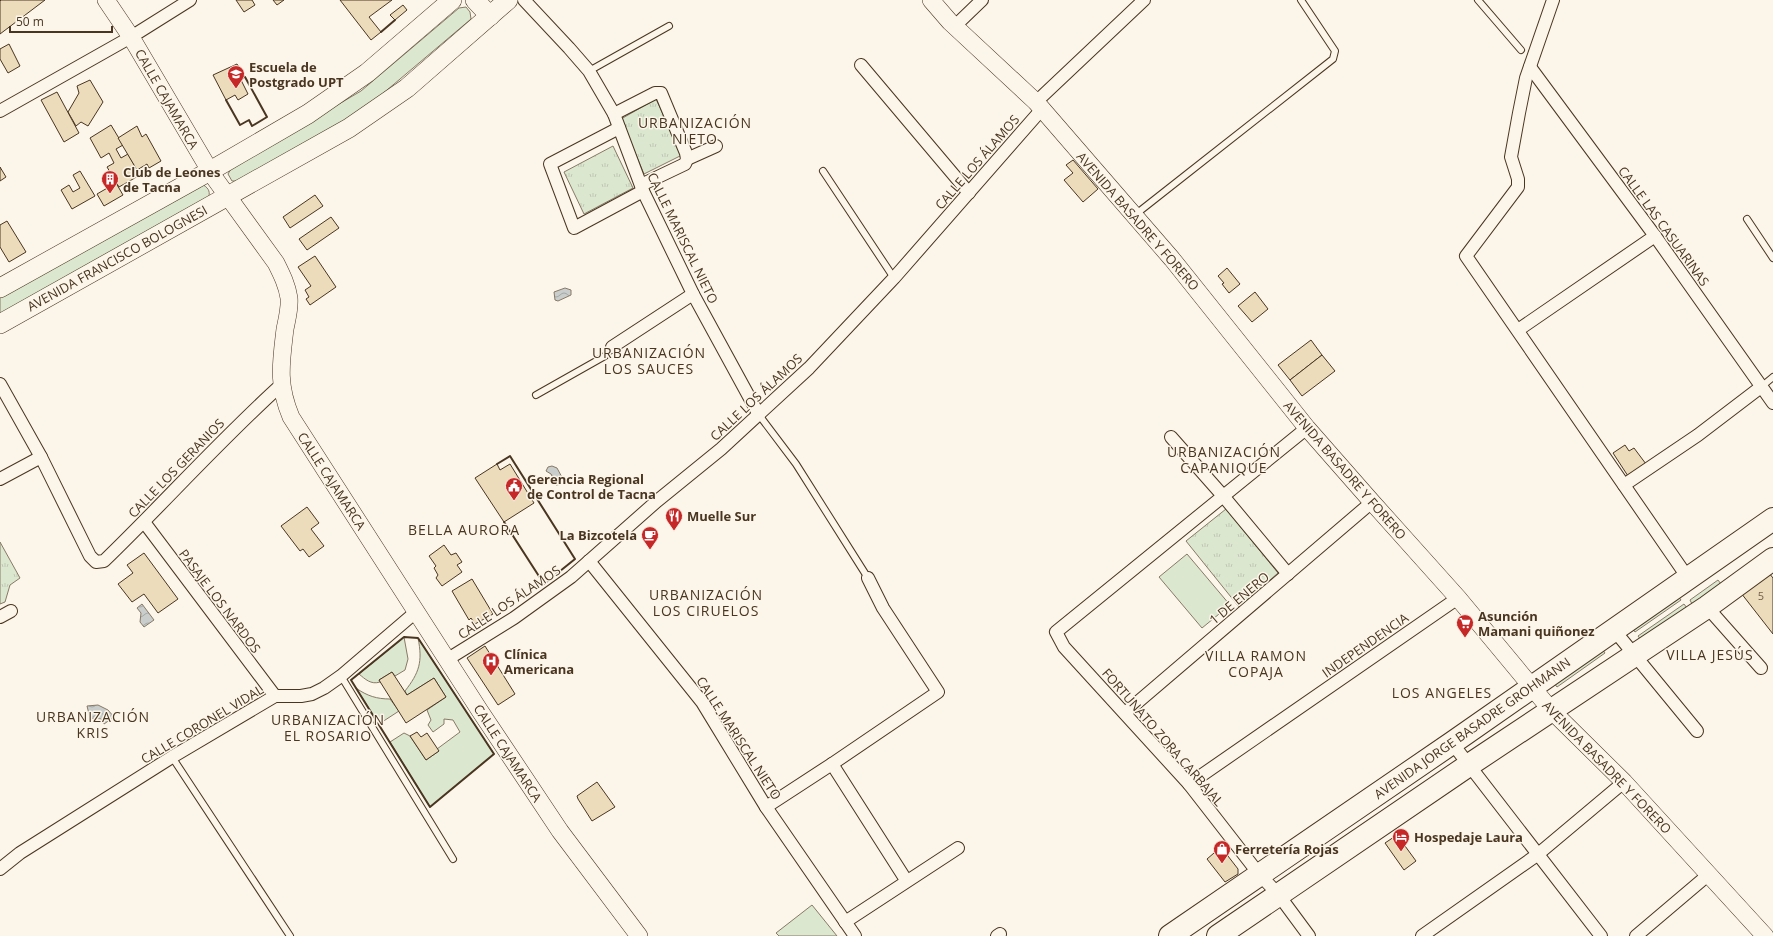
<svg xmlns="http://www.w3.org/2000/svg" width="1773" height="936" font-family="'Open Sans',sans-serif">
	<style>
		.grass { fill: #dce7d0; stroke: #887966 }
		.park { fill: url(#park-tufts); stroke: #887966 }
		.water { fill: url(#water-waves); stroke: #887966 }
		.building { fill: #ecdcbc; stroke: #4a3520 }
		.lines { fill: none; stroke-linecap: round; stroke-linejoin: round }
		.lane-casing { stroke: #4a3520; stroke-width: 8 }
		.street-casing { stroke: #4a3520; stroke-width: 14 }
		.secondary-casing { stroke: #4a3520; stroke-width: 18 }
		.primary-casing { stroke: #4a3520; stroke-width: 20 }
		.highway-casing { stroke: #4a3520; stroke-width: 24 }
		.lane { stroke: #fbf6e9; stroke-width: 6 }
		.street { stroke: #fbf6e9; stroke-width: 12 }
		.secondary { stroke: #fbf6e9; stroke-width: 17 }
		.primary { stroke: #fbf6e9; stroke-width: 19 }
		.highway { stroke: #fbf6e9; stroke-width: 22 }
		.wall { stroke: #4a3520; stroke-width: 2 }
		.labels { text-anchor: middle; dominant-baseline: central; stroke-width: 3; stroke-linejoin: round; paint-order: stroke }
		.number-label { font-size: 11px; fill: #725f47 }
		.poi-label { font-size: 13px; font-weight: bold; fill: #4a3520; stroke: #fbf6e9; text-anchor: start }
		.street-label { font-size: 13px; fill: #4a3520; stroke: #fbf6e9 }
		.neighbourhood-label { font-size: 14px; letter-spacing: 1px; fill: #4a3520; stroke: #fbf6e9 }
	</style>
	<defs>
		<pattern id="park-tufts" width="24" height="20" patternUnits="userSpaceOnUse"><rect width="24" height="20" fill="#dce7d0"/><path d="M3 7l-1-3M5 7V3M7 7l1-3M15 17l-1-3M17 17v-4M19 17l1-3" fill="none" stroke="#bec7b2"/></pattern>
		<pattern id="water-waves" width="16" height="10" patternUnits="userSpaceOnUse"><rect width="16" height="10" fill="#c9cecd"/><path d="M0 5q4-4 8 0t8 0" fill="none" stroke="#a5a8a6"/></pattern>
	</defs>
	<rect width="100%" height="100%" fill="#fbf6e9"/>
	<g class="grass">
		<polygon points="466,7 470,12 471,19 361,112 241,181 232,181 228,174 232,167 361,91 459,8"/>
		<path d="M202,184C208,188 210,190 209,197L0,316V298L198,185Z"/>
		<polygon points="1187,554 1230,605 1202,628 1159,577"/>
		<polygon points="1718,580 1721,584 1692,604 1690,600"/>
		<polygon points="1678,596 1681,600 1635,632 1632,628"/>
		<polygon points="1684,604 1687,608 1641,640 1638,636"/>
		<path d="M404,637L408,659L405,670L395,676L392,672L379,680L380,682C371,685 365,679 359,674Z"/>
		<path d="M418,638L494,754L430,807L390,742L404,733L410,736L426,760L439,751L437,749L460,732L453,720L444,719V724L433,732L428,725L431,720L427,710L446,697L434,678L407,695L405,691C419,673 423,662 418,638Z"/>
		<polygon points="1602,649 1605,653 1557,687 1554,683"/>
		<path d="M356,688C367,696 377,699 390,699L399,711L379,724Z"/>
		<polygon points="812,905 837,936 779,936 776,933"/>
	</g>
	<g class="park">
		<polygon points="656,99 682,155 644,174 621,119"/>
		<polygon points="613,146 633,188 584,214 564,172"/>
		<polygon points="1226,509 1278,573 1239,607 1186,541"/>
		<polygon points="0,542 20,578 10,585 5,602 0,604"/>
	</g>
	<g class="water">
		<polygon points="565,288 571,290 571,295 558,301 555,300 554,292"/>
		<polygon points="552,466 557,468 564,481 563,484 556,485 551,474 546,471 548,467"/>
		<polygon points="142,604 154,620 144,627 140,622 141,613 137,608"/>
		<polygon points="98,705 108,710 114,717 104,724 101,719 90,718 87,706"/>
	</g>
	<g class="building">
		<polygon points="1,0 45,0 0,34 0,1"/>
		<polygon points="236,0 252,0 255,5 244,12"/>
		<polygon points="273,0 284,0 277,5"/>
		<polygon points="340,0 392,0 369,17 381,32 371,40"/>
		<polygon points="403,5 407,10 395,20 390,15"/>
		<polygon points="9,44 20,66 8,73 0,59 0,49"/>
		<polygon points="237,64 245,77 241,80 248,94 238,100 235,95 226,100 213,75"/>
		<polygon points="90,80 103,102 88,126 81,122 76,126 68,112 79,93 77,86"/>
		<polygon points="57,92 79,133 64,142 41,100"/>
		<polygon points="111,125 123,145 116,149 121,158 128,154 140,175 119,187 107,167 114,163 109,153 101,158 90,138"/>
		<polygon points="137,126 142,137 146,134 161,161 149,168 147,164 137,170 118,138"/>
		<polygon points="1073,160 1098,189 1083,202 1064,180 1073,173 1066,165"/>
		<polygon points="0,167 6,177 0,181"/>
		<polygon points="80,171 95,196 72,209 61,190 69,185 73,192 80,188 73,175"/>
		<polygon points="116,183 123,195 104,206 97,194"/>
		<polygon points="315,195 323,206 290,228 283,217"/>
		<polygon points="331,217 339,228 307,250 299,239"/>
		<polygon points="7,221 26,252 9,262 0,247 0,225"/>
		<polygon points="315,256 336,287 310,305 306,299 309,297 305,290 311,286 298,267"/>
		<polygon points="1227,268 1240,284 1229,293 1222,284 1224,283 1218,276"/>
		<polygon points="1255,292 1268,309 1252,322 1238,306"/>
		<polygon points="1311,340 1322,355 1290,380 1278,365"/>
		<polygon points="1322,355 1335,371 1302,396 1290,380"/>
		<polygon points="1625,445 1629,451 1634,448 1646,464 1628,476 1613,453"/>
		<polygon points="497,464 500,470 510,464 534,503 504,522 475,478"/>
		<polygon points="307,507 319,523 311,529 324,546 309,557 303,549 300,551 281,526"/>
		<polygon points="444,545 451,555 456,553 462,562 457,565 462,572 442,586 436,578 438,575 434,568 436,566 429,556"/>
		<polygon points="144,553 178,599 158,613 144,594 132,602 118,584 133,573 127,565"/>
		<polygon points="1769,573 1773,578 1773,634 1741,593"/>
		<polygon points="472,579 493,614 475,624 471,618 469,620 452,591"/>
		<polygon points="485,646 515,694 498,705 467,658"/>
		<polygon points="392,672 407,695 434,678 446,697 406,723 379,680"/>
		<polygon points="417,732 421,737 427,733 439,751 426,760 410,736"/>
		<polygon points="597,782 615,807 592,821 578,799 577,796"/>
		<polygon points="1397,835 1416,861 1404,870 1385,843"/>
		<polygon points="1221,847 1238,869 1238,874 1225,882 1207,859"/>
	</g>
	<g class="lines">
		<g class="lane-casing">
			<g id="lane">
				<polyline points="1478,0 1521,50"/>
				<polyline points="589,71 669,26"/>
				<polyline points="823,171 894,278"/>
				<polyline points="1136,214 1333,59 1335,51 1301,0"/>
				<polyline points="1747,219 1773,258"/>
				<polyline points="1761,387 1773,377"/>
				<polyline points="536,395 605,356 612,347"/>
				<polyline points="759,415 796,464 868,578"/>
				<polyline points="341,676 453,859"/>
				<polyline points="172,757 290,936"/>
			</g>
		</g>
		<g class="street-casing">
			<g id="street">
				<polyline points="524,0 569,48 589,71 614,114 643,191 693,294 759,415"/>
				<polyline points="1553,0 1526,78 1519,113 1511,157 1518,179 1518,187 1466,256 1688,578"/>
				<polyline points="955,26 982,0"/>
				<polyline points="861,65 969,193"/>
				<polyline points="1530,67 1655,236 1773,403"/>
				<polyline points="1036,102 1144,0"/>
				<polyline points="0,111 131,37 190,0"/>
				<polyline points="614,114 655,93 661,93 686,153 687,159 685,164 641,185"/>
				<polyline points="619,128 550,164 574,228 643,191"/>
				<polyline points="687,159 716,146"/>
				<polyline points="1518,330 1655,236"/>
				<polyline points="612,347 693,294"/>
				<path d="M0,384L41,457L90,556L96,562L104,561C164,503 219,441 281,385"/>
				<polyline points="1307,428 1056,632 1064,647 1189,784 1259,874 1278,894 1309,936"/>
				<polyline points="1171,437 1224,497 1288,574"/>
				<polyline points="0,479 41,457"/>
				<polyline points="1624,485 1698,435 1761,387"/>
				<polyline points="144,522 275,696"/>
				<polyline points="589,561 702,702 766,807 855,936"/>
				<polyline points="1707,607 1761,668"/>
				<polyline points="0,617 11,611"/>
				<polyline points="1614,630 1697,731"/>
				<polyline points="448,659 514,618 571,577 657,501 721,449 809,368 894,278 1042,109"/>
				<polyline points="1125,713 1372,502"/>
				<polyline points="1452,743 1601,936"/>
				<polyline points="832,764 906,880"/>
				<polyline points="1189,784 1458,598"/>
				<polyline points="766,807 832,764 938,692 883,608 868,578"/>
				<polyline points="0,869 20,853 172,757 275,696 301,696 312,694 324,688 341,676 417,611"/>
				<polyline points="845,922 958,848"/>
				<polyline points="997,936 1000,934"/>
				<polyline points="1422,936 1537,855 1624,782"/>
				<polyline points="1636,936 1708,875"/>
			</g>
		</g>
		<g class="secondary-casing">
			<g id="secondary">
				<path d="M106,0L131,37L213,176L276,263C282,275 287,285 289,298C290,308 287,319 285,329C281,363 277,384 291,417L480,711L560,831L639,936"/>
				<polyline points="931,0 950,22 1036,102 1172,259 1307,428 1372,502 1458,598 1551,710 1624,782 1765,936"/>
			</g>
		</g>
		<g class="primary-casing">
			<g id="primary">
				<polyline points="475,0 490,16"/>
				<polyline points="0,288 210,171 308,114 367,73 452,0"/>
				<polyline points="0,324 349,128 407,88 508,0"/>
			</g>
		</g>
		<g class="highway-casing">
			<g id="highway">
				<polyline points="1170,936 1452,743 1773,519"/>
				<polyline points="1218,936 1469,765 1707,607 1773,559"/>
			</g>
		</g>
		<use href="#lane" class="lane"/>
		<use href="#street" class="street"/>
		<use href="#secondary" class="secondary"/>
		<use href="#primary" class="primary"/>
		<use href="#highway" class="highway"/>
		<g class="wall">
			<polyline points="381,32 395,20"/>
			<polyline points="226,100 240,125 249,120 252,126 267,117 245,77"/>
			<polyline points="497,464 510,456 575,559 544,584 504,522"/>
			<polygon points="404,637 418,638 494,754 430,807 351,680"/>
		</g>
	</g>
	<defs>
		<g id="university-pin" transform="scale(0.9)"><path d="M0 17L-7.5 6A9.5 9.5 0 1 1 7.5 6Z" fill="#c62828" stroke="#fbf6e9"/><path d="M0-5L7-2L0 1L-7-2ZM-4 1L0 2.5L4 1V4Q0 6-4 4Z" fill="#fff"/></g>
		<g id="building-pin" transform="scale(0.9)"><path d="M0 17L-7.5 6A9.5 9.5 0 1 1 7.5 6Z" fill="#c62828" stroke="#fbf6e9"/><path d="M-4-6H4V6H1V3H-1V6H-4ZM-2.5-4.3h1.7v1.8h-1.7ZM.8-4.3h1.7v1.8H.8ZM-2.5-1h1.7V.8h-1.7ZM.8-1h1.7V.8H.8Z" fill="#fff"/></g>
		<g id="civic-pin" transform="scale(0.9)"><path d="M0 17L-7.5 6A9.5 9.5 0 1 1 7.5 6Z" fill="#c62828" stroke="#fbf6e9"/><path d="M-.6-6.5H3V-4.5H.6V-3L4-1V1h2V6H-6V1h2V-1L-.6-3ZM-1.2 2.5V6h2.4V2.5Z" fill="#fff"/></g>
		<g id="restaurant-pin" transform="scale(0.9)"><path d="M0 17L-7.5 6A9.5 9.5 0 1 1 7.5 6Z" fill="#c62828" stroke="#fbf6e9"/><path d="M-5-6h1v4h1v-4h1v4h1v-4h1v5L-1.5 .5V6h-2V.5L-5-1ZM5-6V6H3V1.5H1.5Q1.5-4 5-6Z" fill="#fff"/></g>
		<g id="cafe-pin" transform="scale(0.9)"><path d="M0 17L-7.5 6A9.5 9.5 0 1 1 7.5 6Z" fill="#c62828" stroke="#fbf6e9"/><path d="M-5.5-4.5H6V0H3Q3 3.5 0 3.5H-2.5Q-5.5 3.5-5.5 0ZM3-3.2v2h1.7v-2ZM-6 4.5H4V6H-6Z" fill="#fff"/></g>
		<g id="supermarket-pin" transform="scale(0.9)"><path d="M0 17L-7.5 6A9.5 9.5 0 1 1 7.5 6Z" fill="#c62828" stroke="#fbf6e9"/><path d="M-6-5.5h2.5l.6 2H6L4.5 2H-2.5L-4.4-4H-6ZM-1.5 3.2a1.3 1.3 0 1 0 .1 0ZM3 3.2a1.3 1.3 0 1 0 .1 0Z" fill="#fff"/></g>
		<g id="hospital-pin" transform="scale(0.9)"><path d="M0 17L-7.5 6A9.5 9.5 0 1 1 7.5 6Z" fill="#c62828" stroke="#fbf6e9"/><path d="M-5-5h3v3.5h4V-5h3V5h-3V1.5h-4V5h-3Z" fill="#fff"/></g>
		<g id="hotel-pin" transform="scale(0.9)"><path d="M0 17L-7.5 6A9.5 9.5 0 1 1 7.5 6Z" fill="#c62828" stroke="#fbf6e9"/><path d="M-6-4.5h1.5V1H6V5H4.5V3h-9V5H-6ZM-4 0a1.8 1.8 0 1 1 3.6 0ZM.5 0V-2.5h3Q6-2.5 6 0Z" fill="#fff"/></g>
		<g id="shop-pin" transform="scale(0.9)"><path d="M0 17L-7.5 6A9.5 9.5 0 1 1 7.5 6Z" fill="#c62828" stroke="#fbf6e9"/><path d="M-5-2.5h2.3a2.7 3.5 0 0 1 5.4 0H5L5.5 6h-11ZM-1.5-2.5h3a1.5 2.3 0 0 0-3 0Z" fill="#fff"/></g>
	</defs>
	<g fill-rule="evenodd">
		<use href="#university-pin" x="236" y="74"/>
		<use href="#building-pin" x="110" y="179"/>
		<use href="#civic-pin" x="514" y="486"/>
		<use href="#restaurant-pin" x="674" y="516"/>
		<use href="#cafe-pin" x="650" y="535"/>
		<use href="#supermarket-pin" x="1465" y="623"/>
		<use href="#hospital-pin" x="491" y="661"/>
		<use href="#hotel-pin" x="1401" y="837"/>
		<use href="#shop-pin" x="1222" y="849"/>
	</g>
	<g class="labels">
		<g class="number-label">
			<text x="1761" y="595">5</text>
		</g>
		<g class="poi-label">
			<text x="249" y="67">Escuela de<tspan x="249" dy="15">Postgrado UPT</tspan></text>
			<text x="123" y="172">Club de Leones<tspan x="123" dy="15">de Tacna</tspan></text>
			<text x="527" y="479">Gerencia Regional<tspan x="527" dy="15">de Control de Tacna</tspan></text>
			<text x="687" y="516">Muelle Sur</text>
			<text x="637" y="535" text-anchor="end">La Bizcotela</text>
			<text x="1478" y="616">Asunción<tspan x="1478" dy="15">Mamani quiñonez</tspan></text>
			<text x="504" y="654">Clínica<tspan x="504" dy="15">Americana</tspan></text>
			<text x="1414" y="837">Hospedaje Laura</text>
			<text x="1235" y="849">Ferretería Rojas</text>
		</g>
		<g class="street-label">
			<text transform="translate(167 99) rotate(60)">CALLE CAJAMARCA</text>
			<text transform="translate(977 162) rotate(-49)">CALLE LOS ÁLAMOS</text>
			<text transform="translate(1138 221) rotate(49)">AVENIDA BASADRE Y FORERO</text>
			<text transform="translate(1664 226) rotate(54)">CALLE LAS CASUARINAS</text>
			<text transform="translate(683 238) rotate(64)">CALLE MARISCAL NIETO</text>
			<text transform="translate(117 258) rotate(-29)">AVENIDA FRANCISCO BOLOGNESI</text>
			<text transform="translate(756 397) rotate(-43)">CALLE LOS ÁLAMOS</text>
			<text transform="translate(176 468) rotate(-46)">CALLE LOS GERANIOS</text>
			<text transform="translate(1345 470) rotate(49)">AVENIDA BASADRE Y FORERO</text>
			<text transform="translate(332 481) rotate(57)">CALLE CAJAMARCA</text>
			<text transform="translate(1239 598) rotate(-40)">1 DE ENERO</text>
			<text transform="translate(220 601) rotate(53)">PASAJE LOS NARDOS</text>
			<text transform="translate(509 602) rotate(-34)">CALLE LOS ÁLAMOS</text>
			<text transform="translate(1365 645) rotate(-35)">INDEPENDENCIA</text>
			<text transform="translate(202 724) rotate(-31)">CALLE CORONEL VIDAL</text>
			<text transform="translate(1472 728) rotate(-35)">AVENIDA JORGE BASADRE GROHMANN</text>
			<text transform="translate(1163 737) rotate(49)">FORTUNATO ZORA CARBAJAL</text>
			<text transform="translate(739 738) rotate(57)">CALLE MARISCAL NIETO</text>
			<text transform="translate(508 753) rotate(57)">CALLE CAJAMARCA</text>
			<text transform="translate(1607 767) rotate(46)">AVENIDA BASADRE Y FORERO</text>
		</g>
		<g class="neighbourhood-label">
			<text x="695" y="122">URBANIZACIÓN<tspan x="695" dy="16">NIETO</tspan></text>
			<text x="649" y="352">URBANIZACIÓN<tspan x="649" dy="16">LOS SAUCES</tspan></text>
			<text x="1224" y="451">URBANIZACIÓN<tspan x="1224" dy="16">CAPANIQUE</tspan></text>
			<text x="464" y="529">BELLA AURORA</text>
			<text x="706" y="594">URBANIZACIÓN<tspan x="706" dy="16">LOS CIRUELOS</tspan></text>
			<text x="1710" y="654">VILLA JESÚS</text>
			<text x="1256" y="655">VILLA RAMON<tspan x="1256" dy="16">COPAJA</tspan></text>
			<text x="1442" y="692">LOS ANGELES</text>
			<text x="93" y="716">URBANIZACIÓN<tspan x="93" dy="16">KRIS</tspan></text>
			<text x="328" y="719">URBANIZACIÓN<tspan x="328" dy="16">EL ROSARIO</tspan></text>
		</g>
	</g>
	<path d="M10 26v6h102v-6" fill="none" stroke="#4a3520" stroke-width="2"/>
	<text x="16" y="26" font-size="12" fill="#4a3520" stroke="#fbf6e9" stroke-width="3" paint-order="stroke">50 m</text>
</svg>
